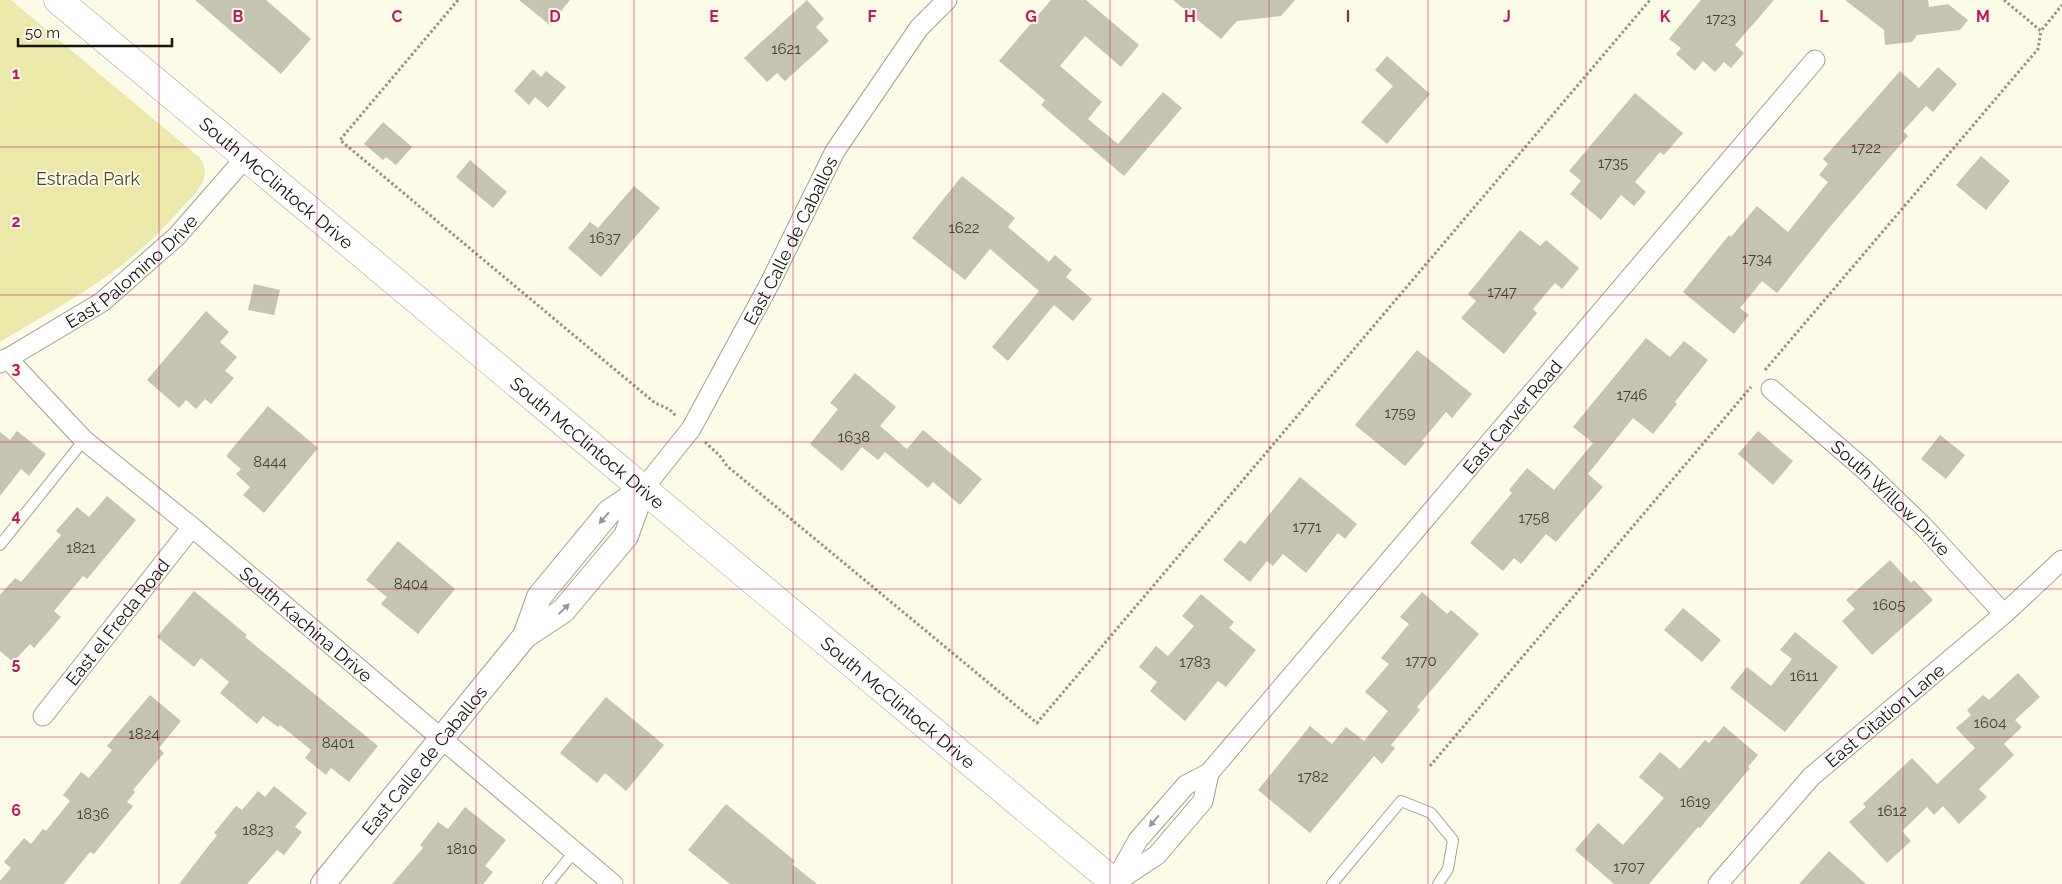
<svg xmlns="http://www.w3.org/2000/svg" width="2062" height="884" font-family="Raleway,sans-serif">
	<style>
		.green { fill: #ece8aa }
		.building { fill: #c5c4b1 }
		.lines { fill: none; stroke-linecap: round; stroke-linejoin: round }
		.service-casing { stroke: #a2a28f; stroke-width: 12 }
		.minor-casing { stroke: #a2a28f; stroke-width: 21 }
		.tertiary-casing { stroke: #a2a28f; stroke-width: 26 }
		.secondary-casing { stroke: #a2a28f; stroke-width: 29 }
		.path { stroke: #939285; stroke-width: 3; stroke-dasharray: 2.5 2.5; stroke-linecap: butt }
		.service { stroke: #fff; stroke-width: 10 }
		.minor { stroke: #fff; stroke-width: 19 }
		.tertiary { stroke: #fff; stroke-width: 24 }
		.secondary { stroke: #fff; stroke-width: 28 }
		.oneway { fill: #969693 }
		.grid { fill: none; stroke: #c2185b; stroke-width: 1; stroke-opacity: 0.55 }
		.labels { text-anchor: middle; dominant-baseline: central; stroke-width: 4; stroke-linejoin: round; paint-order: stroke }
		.number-label { font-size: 15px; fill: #424238 }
		.park-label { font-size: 18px; fill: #49461e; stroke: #fcfbe8 }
		.street-label { font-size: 18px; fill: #16160f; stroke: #fcfbe8 }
		.grid-label { font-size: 16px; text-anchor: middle; font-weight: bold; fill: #c2185b; stroke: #fcfbe8; stroke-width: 4; stroke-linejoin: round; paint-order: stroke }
	</style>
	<rect width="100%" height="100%" fill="#fcfbe8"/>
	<path class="green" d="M0,0H11L199,157C216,177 193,196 179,211C162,230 144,248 123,264C85,294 41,317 0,342Z"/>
	<g class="building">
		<polygon points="195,0 266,0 311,39 281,74"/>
		<polygon points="519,0 570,0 550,25"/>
		<polygon points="807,0 824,19 816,27 829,41 785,81 777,73 767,82 744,58"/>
		<polygon points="1051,0 1086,0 1139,45 1121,67 1085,36 1060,66 1102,102 1088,119 1118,144 1163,92 1182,108 1124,176 1041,105 1045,100 999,61"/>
		<polygon points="1173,0 1295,0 1281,16 1237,21 1221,39"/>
		<polygon points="1701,0 1774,0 1735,45 1744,53 1731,68 1724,62 1715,72 1703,61 1695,71 1676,54 1681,48 1669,39"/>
		<polygon points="1845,0 1928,0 1929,7 1948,4 1968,20 1960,30 1917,35 1912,42 1885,45 1884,30"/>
		<polygon points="1387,56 1430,94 1387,144 1361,122 1393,86 1375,70"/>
		<polygon points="1938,67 1957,84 1933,112 1926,106 1903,131 1908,136 1829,228 1777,293 1762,281 1740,308 1749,315 1734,334 1683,292 1729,235 1731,237 1757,206 1788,232 1828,182 1819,175 1828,164 1823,159 1900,71 1919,88"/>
		<polygon points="533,69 541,77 546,71 566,87 548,108 535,97 529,105 514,91"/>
		<polygon points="1635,93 1683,133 1664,155 1660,152 1635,182 1646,192 1634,206 1621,195 1601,220 1570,194 1581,181 1569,171"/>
		<polygon points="383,122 412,147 396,165 386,157 383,160 364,144"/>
		<polygon points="1981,156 2010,181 1986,210 1956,185"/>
		<polygon points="470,160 507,192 493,208 456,177"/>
		<polygon points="962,176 1015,218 1008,227 1049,262 1055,255 1072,270 1066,277 1092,299 1073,321 1054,305 1008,361 992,347 1039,291 990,249 965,280 912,238"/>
		<polygon points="634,186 660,208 601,277 568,248 590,222 598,228"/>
		<polygon points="1520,230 1540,246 1546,240 1579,268 1562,289 1555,283 1533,309 1537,313 1504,354 1461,318 1476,301 1468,294"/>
		<polygon points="254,284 280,290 274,315 248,310"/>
		<polygon points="206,311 229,332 220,342 237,357 225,371 234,378 211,404 205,399 196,409 186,400 179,408 147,380"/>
		<polygon points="1646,338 1670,357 1684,341 1708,360 1675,402 1677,404 1653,434 1633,418 1588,474 1603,487 1556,542 1546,534 1521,564 1514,558 1503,571 1470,543 1512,493 1509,490 1527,468 1554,490 1593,443 1573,427"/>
		<polygon points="1417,350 1472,394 1452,418 1446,412 1422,441 1425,443 1405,466 1355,425"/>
		<polygon points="855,373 896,407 880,426 907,449 923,430 982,479 960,505 933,482 928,488 885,452 878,460 862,447 842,471 810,444 838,409 830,403"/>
		<polygon points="268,406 318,448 264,513 243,495 250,487 236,474 241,469 226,456"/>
		<polygon points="17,431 46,454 29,476 21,469 0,496 0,432 10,440"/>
		<polygon points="1758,431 1793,461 1773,485 1738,454"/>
		<polygon points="1940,435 1965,455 1946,479 1921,459"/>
		<polygon points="1300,477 1357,524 1345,539 1338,533 1306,573 1283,554 1273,566 1267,561 1250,582 1223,560 1240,540 1245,544"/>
		<polygon points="107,496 136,520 87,579 83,576 54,611 61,617 34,648 30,644 13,662 0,651 0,595 15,578 21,582 61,535 56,531 77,507 89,517"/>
		<polygon points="398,541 455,589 418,634 381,604 387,597 366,580"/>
		<polygon points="1890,560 1911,583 1914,580 1933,600 1872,655 1842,621 1855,609 1846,600"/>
		<polygon points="194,591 247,635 245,637 378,746 349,782 331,768 326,775 305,758 311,750 280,725 278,727 263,716 257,724 220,693 229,682 201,658 194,667 157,637"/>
		<polygon points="1422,592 1447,614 1451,610 1479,634 1417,707 1420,710 1391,745 1395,748 1382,764 1374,756 1310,833 1258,790 1310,726 1332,744 1346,727 1364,741 1388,711 1365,692 1389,664 1381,658 1409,624 1400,617"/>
		<polygon points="1201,594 1234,622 1229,628 1256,650 1226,687 1218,681 1185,721 1150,691 1157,682 1139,667 1156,646 1168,656 1194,626 1182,616"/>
		<polygon points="1683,608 1721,640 1702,662 1664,630"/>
		<polygon points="1795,632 1838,667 1785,732 1730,688 1747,667 1771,686 1792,659 1780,650"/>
		<polygon points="2018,673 2040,697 2015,720 2022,727 2004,744 2014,755 1979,789 1987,797 1959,824 1943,806 1934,815 1927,807 1902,831 1911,841 1887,863 1849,822 1866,807 1863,804 1912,758 1937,784 1975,748 1956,728 1971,715 1967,710 1983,695 1989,700"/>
		<polygon points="150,695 181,721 159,748 164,753 133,790 135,792 127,802 133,806 94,854 90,852 64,884 0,884 0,881 11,868 4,862 24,838 31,844 43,829 46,831 70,801 63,795 81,772 89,778 112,750 107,746"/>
		<polygon points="606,697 664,745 626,791 605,773 597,783 560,753"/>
		<polygon points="1724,726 1758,755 1748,767 1750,768 1700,828 1698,827 1649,884 1614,884 1575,850 1598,823 1623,845 1664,798 1639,777 1660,752 1680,769 1705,740 1709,743"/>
		<polygon points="274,786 307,813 295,827 302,832 284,855 277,850 247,884 179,884 217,835 214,833 236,806 242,810 258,791 265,797"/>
		<polygon points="726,804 795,861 792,864 817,884 730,884 688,850"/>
		<polygon points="465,807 506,840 485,866 493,872 483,884 392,884 423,848 420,845 438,822 448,829"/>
		<polygon points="1829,851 1866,884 1799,884"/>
	</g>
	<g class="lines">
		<g class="service-casing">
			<g id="service">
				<polyline points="0,545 84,440"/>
				<polyline points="548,884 575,851"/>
				<polyline points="1332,884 1401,801 1431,813 1453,840 1448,869 1438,884"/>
			</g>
		</g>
		<g class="minor-casing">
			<g id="minor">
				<path id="s1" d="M7,358L84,440L192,527L613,884"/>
				<path id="s2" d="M0,363L102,302L177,236L246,157"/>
				<path id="s3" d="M1771,389L1865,470L1923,526L2004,614"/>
				<path id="s4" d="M643,489L691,429L771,281L835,151L919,28L947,0"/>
				<path id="s5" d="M43,716L192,527"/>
				<polyline points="1116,882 1157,855 1203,801 1209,773"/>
				<path id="s6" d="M1114,883L1138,840L1186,785L1209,773L1815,60"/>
				<path id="s7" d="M1718,884L1811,777L2004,614L2062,560"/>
			</g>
		</g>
		<g class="tertiary-casing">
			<g id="tertiary">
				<polyline points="525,636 539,597 609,512 643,489"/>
				<path id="s8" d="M323,884L525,636L563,611L626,536L643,489"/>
			</g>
		</g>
		<g class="secondary-casing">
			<g id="secondary">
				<path id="s9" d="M58,0L1116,884"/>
			</g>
		</g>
		<g class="path">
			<polyline points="458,0 340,140 655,403 669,409 676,416"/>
			<polyline points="2004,0 2041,31 2062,5"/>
			<polyline points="1765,370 2038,49 2041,31"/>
			<polyline points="705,442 720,456 727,466 1037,723 1650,0"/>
			<polyline points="1430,766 1751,387"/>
		</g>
		<use href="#service" class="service"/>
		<use href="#minor" class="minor"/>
		<use href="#tertiary" class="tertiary"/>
		<use href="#secondary" class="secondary"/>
	</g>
	<defs><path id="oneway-solid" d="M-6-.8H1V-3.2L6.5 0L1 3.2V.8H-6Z" transform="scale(1.25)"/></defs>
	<g class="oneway">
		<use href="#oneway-solid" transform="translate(604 518) rotate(131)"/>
		<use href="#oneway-solid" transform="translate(564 609) rotate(-44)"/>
		<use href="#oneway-solid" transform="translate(1154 821) rotate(131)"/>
	</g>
	<path class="grid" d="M159,0V884M317,0V884M476,0V884M634,0V884M793,0V884M952,0V884M1110,0V884M1269,0V884M1428,0V884M1586,0V884M1745,0V884M1903,0V884M0,147H2062M0,295H2062M0,442H2062M0,589H2062M0,737H2062"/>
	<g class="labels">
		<g class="number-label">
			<text x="1721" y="19">1723</text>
			<text x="786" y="49">1621</text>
			<text x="1866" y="148">1722</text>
			<text x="1613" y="163">1735</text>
			<text x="964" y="228">1622</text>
			<text x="605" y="238">1637</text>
			<text x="1757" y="259">1734</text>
			<text x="1502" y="292">1747</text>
			<text x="1632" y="395">1746</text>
			<text x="1400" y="413">1759</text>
			<text x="854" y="437">1638</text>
			<text x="270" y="462">8444</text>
			<text x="1534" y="518">1758</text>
			<text x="1307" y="527">1771</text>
			<text x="81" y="548">1821</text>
			<text x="411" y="584">8404</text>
			<text x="1889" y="605">1605</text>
			<text x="1421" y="661">1770</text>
			<text x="1195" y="662">1783</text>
			<text x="1804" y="676">1611</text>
			<text x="1990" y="723">1604</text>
			<text x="144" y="734">1824</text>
			<text x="338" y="743">8401</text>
			<text x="1313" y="777">1782</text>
			<text x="1695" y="802">1619</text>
			<text x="1892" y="811">1612</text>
			<text x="93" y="814">1836</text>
			<text x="258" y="830">1823</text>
			<text x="462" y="849">1810</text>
			<text x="1629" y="867">1707</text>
		</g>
		<g class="park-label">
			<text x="88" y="178">Estrada Park</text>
		</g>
		<g class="street-label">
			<text stroke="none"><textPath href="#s9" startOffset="285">South McClintock Drive</textPath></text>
			<text stroke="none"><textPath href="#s4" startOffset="290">East Calle de Caballos</textPath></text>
			<text stroke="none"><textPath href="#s2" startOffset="161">East Palomino Drive</textPath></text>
			<text stroke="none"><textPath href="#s6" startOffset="616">East Carver Road</textPath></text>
			<text stroke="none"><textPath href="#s9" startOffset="690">South McClintock Drive</textPath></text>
			<text stroke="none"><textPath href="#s3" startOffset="162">South Willow Drive</textPath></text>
			<text stroke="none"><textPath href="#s5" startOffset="120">East el Freda Road</textPath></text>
			<text stroke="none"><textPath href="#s1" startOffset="401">South Kachina Drive</textPath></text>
			<text stroke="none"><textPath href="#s9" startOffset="1095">South McClintock Drive</textPath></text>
			<text stroke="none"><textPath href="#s7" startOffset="238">East Citation Lane</textPath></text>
			<text stroke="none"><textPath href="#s8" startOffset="160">East Calle de Caballos</textPath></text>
		</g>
	</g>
	<g class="grid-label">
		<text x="238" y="22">B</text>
		<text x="397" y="22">C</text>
		<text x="555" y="22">D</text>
		<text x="714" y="22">E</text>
		<text x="872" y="22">F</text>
		<text x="1031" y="22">G</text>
		<text x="1190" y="22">H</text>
		<text x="1348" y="22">I</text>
		<text x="1507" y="22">J</text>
		<text x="1665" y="22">K</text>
		<text x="1824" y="22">L</text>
		<text x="1983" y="22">M</text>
		<text x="16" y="79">1</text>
		<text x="16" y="227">2</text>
		<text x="16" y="374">3</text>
		<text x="16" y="521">4</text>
		<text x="16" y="669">5</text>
		<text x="16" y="816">6</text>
	</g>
	<path d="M18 38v8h154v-8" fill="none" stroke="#16160f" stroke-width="2.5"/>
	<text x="25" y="38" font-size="15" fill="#16160f" stroke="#fcfbe8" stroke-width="4" paint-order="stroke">50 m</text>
</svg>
